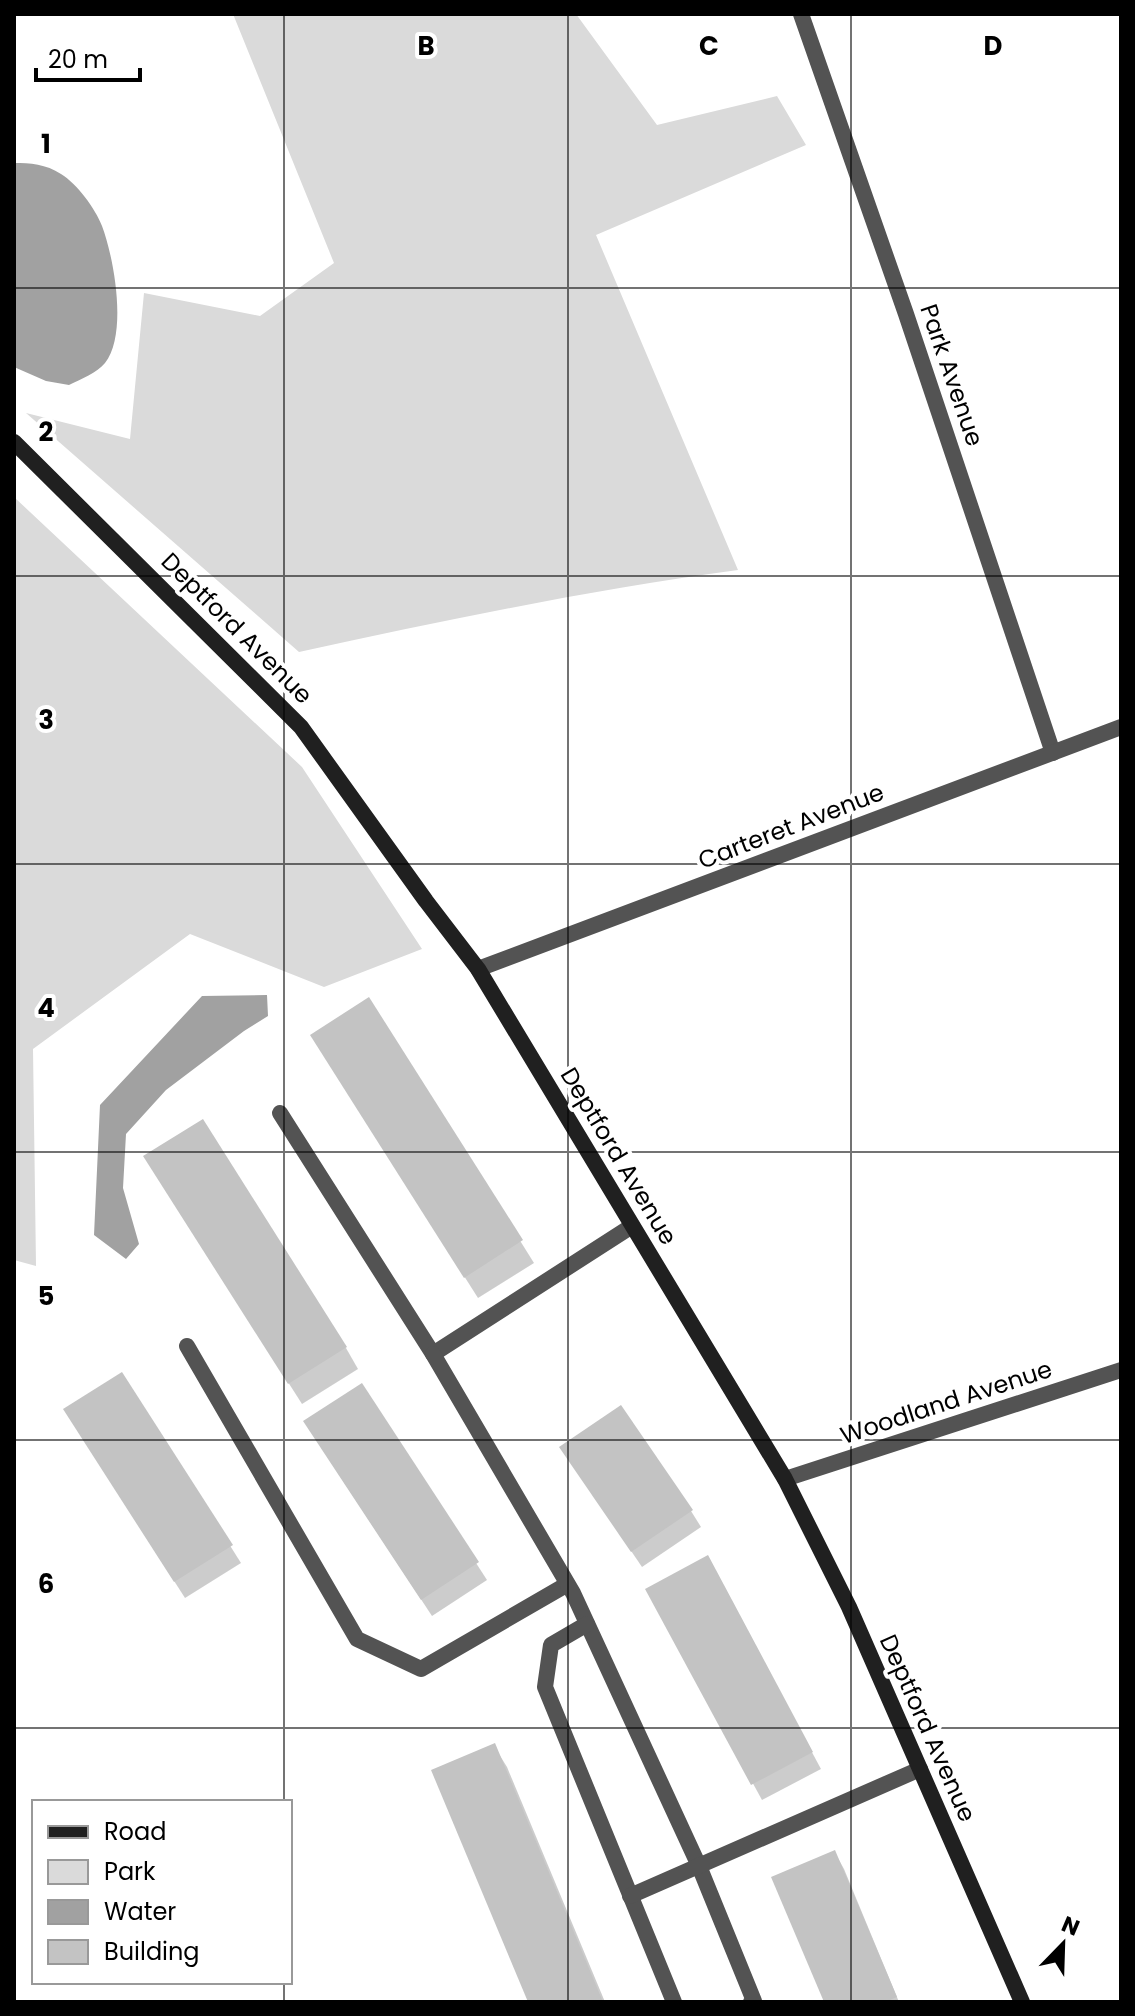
<svg xmlns="http://www.w3.org/2000/svg" width="1135" height="2016" font-family="Poppins,sans-serif">
	<style>
		.green { fill: #dadada }
		.water { fill: #a1a1a1 }
		.shadow { fill: #0003 }
		.building { fill: #c3c3c3 }
		.lines { fill: none; stroke-linecap: round; stroke-linejoin: round }
		.lane { stroke: #535353; stroke-width: 16 }
		.street { stroke: #535353; stroke-width: 16 }
		.secondary { stroke: #202020; stroke-width: 16 }
		.grid { fill: none; stroke: #000; stroke-width: 2; stroke-opacity: 0.55 }
		.labels { text-anchor: middle; dominant-baseline: central; stroke-width: 8; stroke-linejoin: round; paint-order: stroke }
		.street-label { font-size: 24px; fill: #000; stroke: #fff }
		.grid-label { font-size: 26px; text-anchor: middle; font-weight: bold; fill: #000; stroke: #fff; stroke-width: 8; stroke-linejoin: round; paint-order: stroke }
	</style>
	<rect width="100%" height="100%" fill="#fff"/>
	<g class="green">
		<path d="M233,14H576L657,125L777,96L806,145L596,235L738,570C590,590 445,620 299,652L26,413L130,439L144,293L260,316L334,263Z"/>
		<polygon points="14,497 302,767 422,949 324,987 190,934 33,1049 36,1266 14,1260"/>
	</g>
	<g class="water">
		<path d="M14,163C30,163 46,164 61,174C77,184 95,208 102,226C114,258 128,334 105,363C97,373 81,379 69,385L46,381L14,367Z"/>
		<polygon points="267,995 268,1016 244,1031 166,1090 126,1134 123,1188 139,1244 126,1259 94,1235 100,1105 202,996"/>
	</g>
	<g class="shadow">
		<polygon points="369,1000 534,1263 478,1298 325,1057"/>
		<polygon points="158,1178 346,1348 358,1369 302,1404"/>
		<polygon points="122,1374 241,1563 185,1598 75,1426"/>
		<polygon points="361,1385 487,1580 432,1616 315,1438"/>
		<polygon points="572,1464 691,1511 701,1527 642,1567"/>
		<polygon points="716,1574 821,1769 762,1800 647,1590"/>
		<polygon points="494,1746 507,1767 605,2002 531,2002"/>
		<polygon points="835,1853 844,1869 899,2002 826,2002"/>
	</g>
	<g class="building">
		<polygon points="369,997 523,1240 464,1278 310,1035"/>
		<polygon points="203,1119 347,1347 288,1384 143,1156"/>
		<polygon points="122,1372 233,1545 174,1582 63,1409"/>
		<polygon points="362,1383 479,1562 421,1600 303,1421"/>
		<polygon points="621,1405 693,1510 631,1552 559,1447"/>
		<polygon points="708,1555 813,1752 751,1785 645,1589"/>
		<polygon points="495,1743 603,2002 528,2002 431,1770"/>
		<polygon points="835,1850 897,1997 885,2002 824,2002 771,1877"/>
	</g>
	<g class="lines">
		<g class="lane">
			<polyline points="280,1113 433,1354 632,1226"/>
			<polyline points="187,1346 357,1639 421,1669 566,1585"/>
			<polyline points="433,1354 573,1593 699,1866 754,2001 751,2002"/>
			<polyline points="587,1624 551,1645 545,1687 674,2002"/>
			<polyline points="630,1896 920,1769"/>
		</g>
		<g class="street">
			<polyline points="801,14 906,314 1053,753"/>
			<polyline points="478,969 1121,727"/>
			<polyline points="785,1479 1121,1370"/>
		</g>
		<polyline class="secondary" points="14,442 301,727 426,901 478,969 785,1479 849,1607 1022,2002"/>
	</g>
	<path class="grid" d="M284,14V1802M568,14V2002M851,14V2002M14,288H1121M14,576H1121M14,864H1121M14,1152H1121M14,1440H1121M14,1728H1121M284,1982V2002"/>
	<g class="labels">
		<g class="street-label">
			<text transform="translate(952 375) rotate(71)">Park Avenue</text>
			<text transform="translate(237 628) rotate(45)">Deptford Avenue</text>
			<text transform="translate(791 826) rotate(-21)">Carteret Avenue</text>
			<text transform="translate(619 1156) rotate(59)">Deptford Avenue</text>
			<text transform="translate(946 1402) rotate(-18)">Woodland Avenue</text>
			<text transform="translate(928 1728) rotate(66)">Deptford Avenue</text>
		</g>
	</g>
	<g class="grid-label">
		<text x="426" y="55">B</text>
		<text x="709" y="55">C</text>
		<text x="993" y="55">D</text>
		<text x="46" y="153">1</text>
		<text x="46" y="441">2</text>
		<text x="46" y="729">3</text>
		<text x="46" y="1017">4</text>
		<text x="46" y="1305">5</text>
		<text x="46" y="1593">6</text>
	</g>
	<rect width="1135" height="2016" fill="none" stroke="#000000" stroke-width="32"/>
	<rect x="32" y="1800" width="260" height="184" fill="#ffffff" stroke="#999999" stroke-width="2"/>
	<rect x="48" y="1826" width="40" height="12" fill="#202020" stroke="#999999" stroke-width="2"/>
	<text x="104" y="1840" font-size="24" fill="#000000">Road</text>
	<rect x="48" y="1860" width="40" height="24" fill="#dadada" stroke="#999999" stroke-width="2"/>
	<text x="104" y="1880" font-size="24" fill="#000000">Park</text>
	<rect x="48" y="1900" width="40" height="24" fill="#a1a1a1" stroke="#999999" stroke-width="2"/>
	<text x="104" y="1920" font-size="24" fill="#000000">Water</text>
	<rect x="48" y="1940" width="40" height="24" fill="#c3c3c3" stroke="#999999" stroke-width="2"/>
	<text x="104" y="1960" font-size="24" fill="#000000">Building</text>
	<g transform="translate(1063 1944) rotate(23)" stroke="#ffffff" stroke-width="6" paint-order="stroke">
	<path d="M0-6L14 30L0 20L-14 30Z" fill="#000000"/>
	<text y="-12" font-size="22" font-weight="bold" text-anchor="middle" fill="#000000">N</text>
	</g>
	<path d="M36 68v12h104v-12" fill="none" stroke="#000000" stroke-width="4"/>
	<text x="48" y="68" font-size="24" fill="#000000" stroke="#ffffff" stroke-width="6" paint-order="stroke">20 m</text>
</svg>
